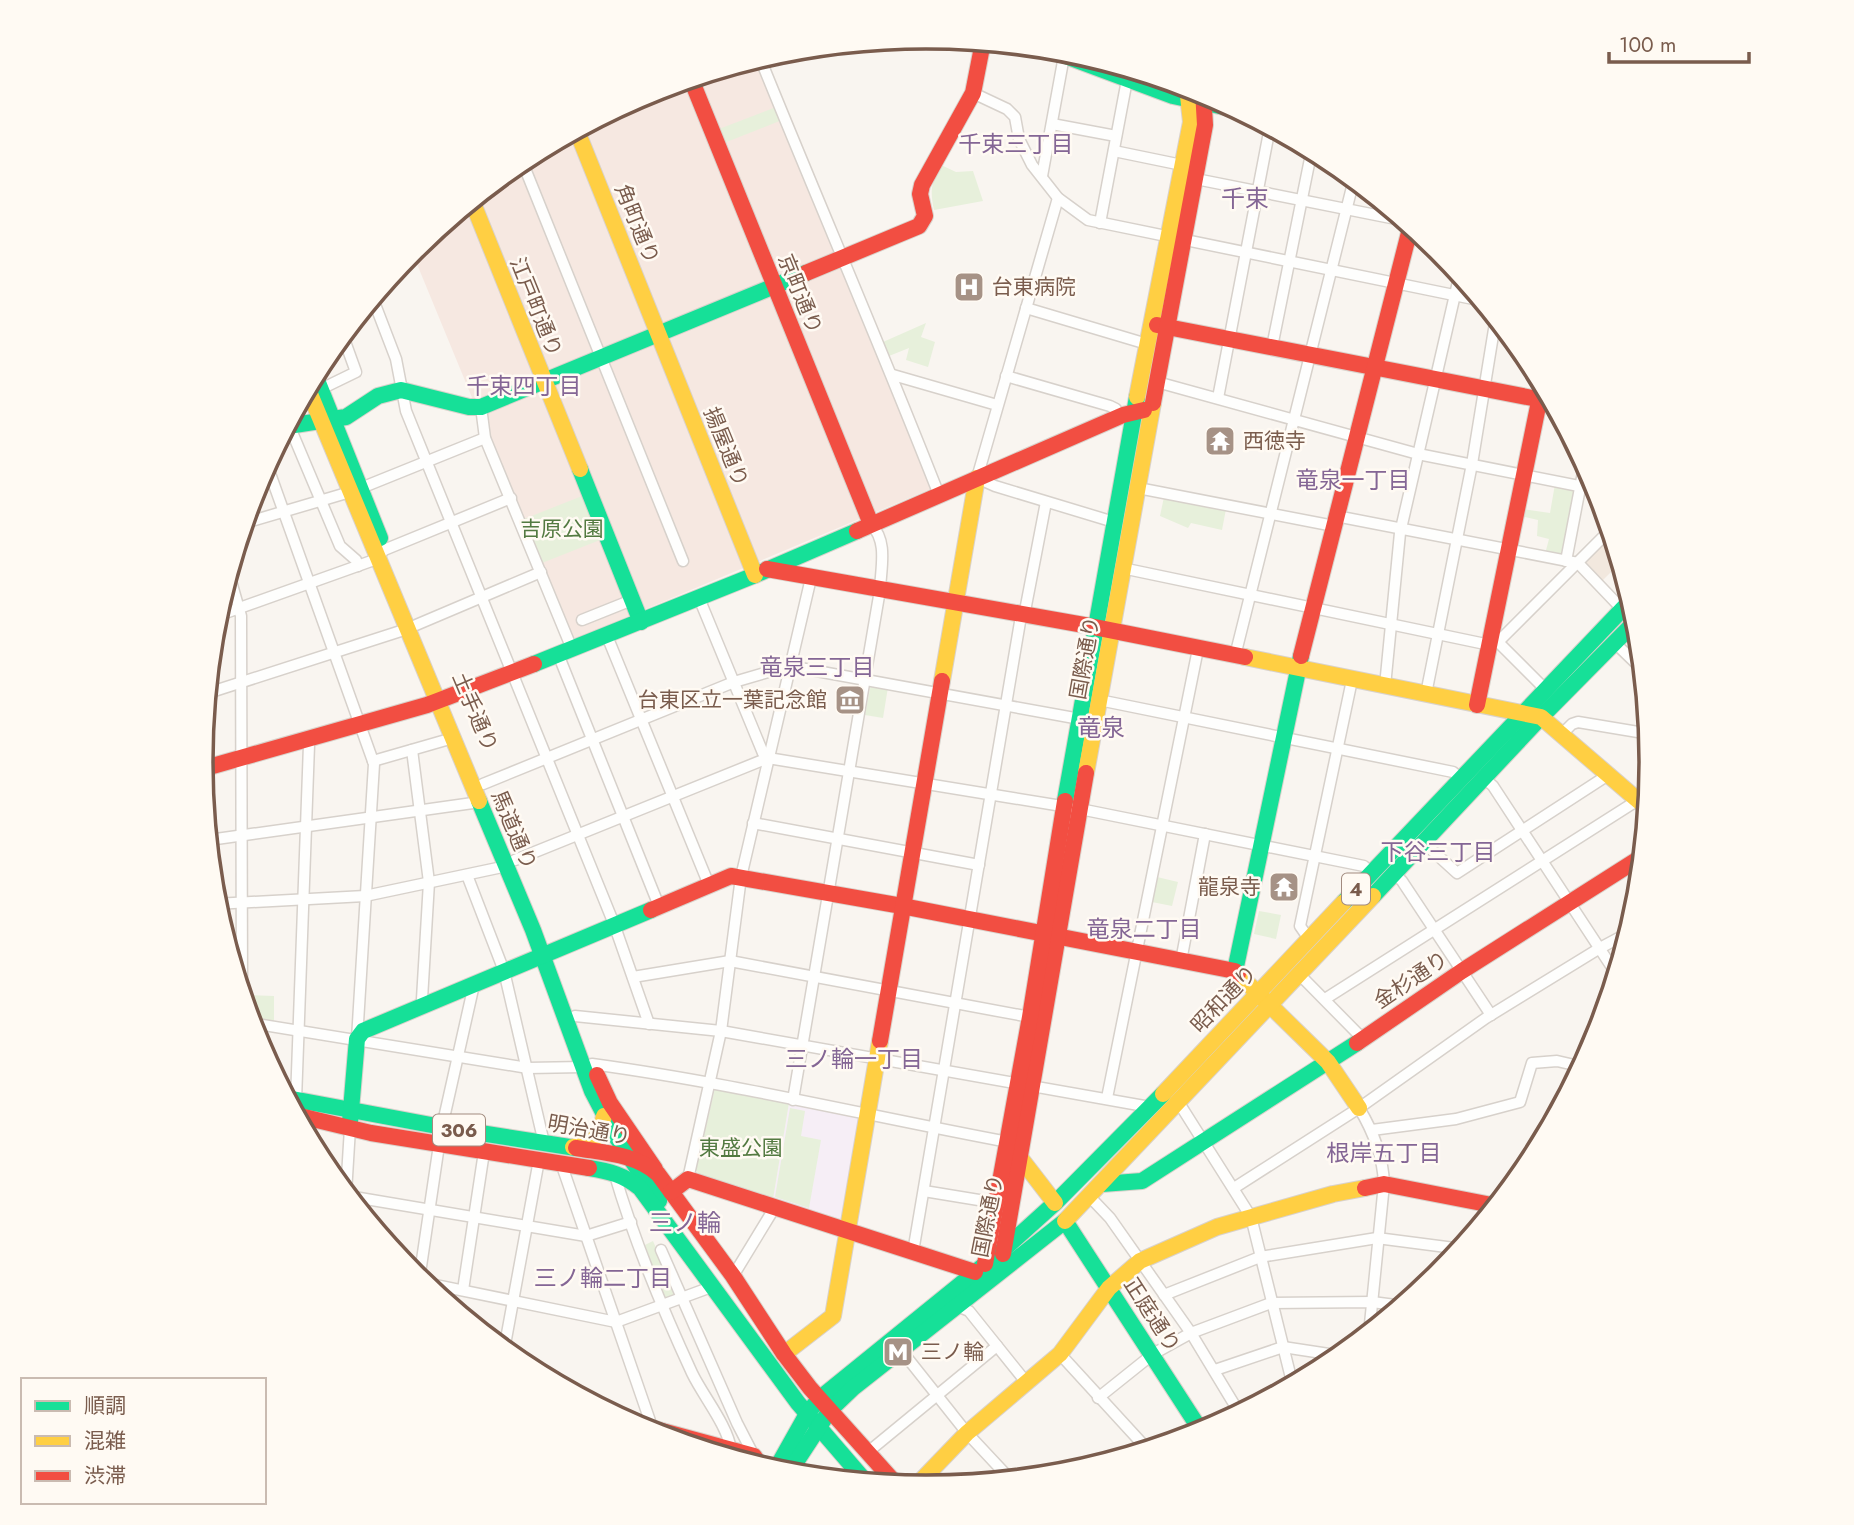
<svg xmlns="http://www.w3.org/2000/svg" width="1854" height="1525" font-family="Jost,'Noto Sans JP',sans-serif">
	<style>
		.residential { fill: #f2e8de }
		.commercial { fill: #f6e8e1 }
		.education { fill: #f6eef6 }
		.green { fill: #e7f0db }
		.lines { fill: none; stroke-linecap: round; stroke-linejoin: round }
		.street-casing { stroke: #d7d1cb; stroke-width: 13 }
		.fast-casing { stroke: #d9d2cb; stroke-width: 18 }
		.slow-casing { stroke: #d9d2cb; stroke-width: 18 }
		.jam-casing { stroke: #d9d2cb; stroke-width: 18 }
		.street { stroke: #fefefd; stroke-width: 10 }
		.fast { stroke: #16e098; stroke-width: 16 }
		.slow { stroke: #ffcf43; stroke-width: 16 }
		.jam { stroke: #f24e42; stroke-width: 16 }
		.labels { text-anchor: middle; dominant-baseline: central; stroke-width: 5; stroke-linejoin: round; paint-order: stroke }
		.shield { fill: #fffaf3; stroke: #a28b7f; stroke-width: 2 }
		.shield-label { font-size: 19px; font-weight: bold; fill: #7a5c4d }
		.street-label { font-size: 21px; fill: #7a5c4d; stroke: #fffaf3 }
		.poi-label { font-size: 21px; fill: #7a5c4d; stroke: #fffaf3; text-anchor: start }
		.park-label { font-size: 21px; fill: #537a41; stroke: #fffaf3 }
		.neighbourhood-label { font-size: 23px; fill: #846695; stroke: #fffaf3 }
		.quarter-label { font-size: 24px; fill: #846695; stroke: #fffaf3 }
		.rim { fill: none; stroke: #7a5c4d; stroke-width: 3.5 }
	</style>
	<rect width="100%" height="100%" fill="#f9f5f0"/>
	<polygon class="residential" points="1610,535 1614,540 1623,569 1618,565 1602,581 1584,563"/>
	<polygon class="commercial" points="758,59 933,488 572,640 412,252 524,159 650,92"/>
	<polygon class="education" points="789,1103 858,1116 859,1118 841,1220 838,1221 773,1199"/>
	<g class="green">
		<polygon points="776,107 782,120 724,143 719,129"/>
		<path d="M941,165L956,172L973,171L983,201L934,210C930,189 931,184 941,165Z"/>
		<polygon points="926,323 921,337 935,342 928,367 906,360 909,348 889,356 883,342"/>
		<polygon points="1555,484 1578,487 1563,557 1545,554 1549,539 1537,536 1538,520 1521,516 1522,509 1550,513"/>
		<polygon points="582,496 600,540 542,563 524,519"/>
		<polygon points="1164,497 1226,509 1222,530 1191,523 1188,528 1160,516"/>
		<polygon points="871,684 888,687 883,718 865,715"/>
		<polygon points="1157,877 1178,882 1172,906 1152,902"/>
		<polygon points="1259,911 1281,915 1276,939 1254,934"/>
		<polygon points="247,995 274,996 274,1021 250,1018"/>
		<polygon points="715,1088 789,1103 773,1199 701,1177 696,1170"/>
		<polygon points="790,1108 805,1111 801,1136 821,1140 809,1208 775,1197"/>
		<polygon points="653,1241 676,1294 664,1299 645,1245"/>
	</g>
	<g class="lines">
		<g class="street-casing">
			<g id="street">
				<path d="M760,58C819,204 882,349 939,495"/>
				<polyline points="973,93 1007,109 1015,117 1019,139 1032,165 1058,198 1088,220 1483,301"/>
				<polyline points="1052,124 1116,136"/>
				<polyline points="1114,151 1182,165"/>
				<polyline points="522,161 683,561"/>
				<polyline points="1042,176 1064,56"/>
				<polyline points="1196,179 1406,221"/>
				<polyline points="1058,198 977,478 995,486 1114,522"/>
				<polyline points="1100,223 1127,80"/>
				<polyline points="373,299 396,359 406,411 614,924 649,1024"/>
				<polyline points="1026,308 1147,344"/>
				<polyline points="1272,347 1312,149"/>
				<polyline points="893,375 997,405"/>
				<polyline points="1006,376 1110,406 1116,409 1118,418"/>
				<polyline points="1157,382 1418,454 1599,490"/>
				<polyline points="321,389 356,372 343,336"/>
				<polyline points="1218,398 1270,127"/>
				<polyline points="481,407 485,438 572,649"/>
				<polyline points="289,425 340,546 356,560 358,566"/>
				<polyline points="267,465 374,764 357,1039"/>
				<polyline points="361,488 485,438"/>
				<polyline points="1138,488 1334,526"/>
				<polyline points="1336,516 1578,563 1622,609"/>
				<polyline points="245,523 350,492"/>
				<polyline points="1566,561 1585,462"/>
				<polyline points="1122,568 1490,645 1498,642 1611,529"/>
				<polyline points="229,574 241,616 242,992"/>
				<polyline points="699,598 763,753 768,758"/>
				<polyline points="217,616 377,559 384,550 511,498"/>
				<polyline points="582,620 632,600"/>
				<polyline points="416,625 541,572"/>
				<polyline points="607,636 709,885"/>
				<polyline points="1498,642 1545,689"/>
				<polyline points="1615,643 1644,671"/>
				<polyline points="558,654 659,906"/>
				<polyline points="1235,656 1354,179"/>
				<polyline points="1385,686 1400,533 1460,273"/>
				<polyline points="208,693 407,629"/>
				<polyline points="1426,694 1472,464 1496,317"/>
				<polyline points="1099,700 1453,772 1460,778"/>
				<polyline points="1561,735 1572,724 1578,722 1650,734"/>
				<polyline points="412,750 429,882 422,999 424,1004"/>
				<polyline points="373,761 453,738"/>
				<polyline points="1484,778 1493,786 1617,975"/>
				<polyline points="483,784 734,682 789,666 1080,719"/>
				<polyline points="753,823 979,865"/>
				<polyline points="209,840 480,802"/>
				<polyline points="1423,842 1457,873 1608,775"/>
				<polyline points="515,860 768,758 1080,809 1364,866 1371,873"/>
				<polyline points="1394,873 1402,881 1491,1015"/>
				<polyline points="467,875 504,971 544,1143"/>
				<polyline points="215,904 365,896 507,866"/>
				<polyline points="1309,939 1300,926 1352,680"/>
				<polyline points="1181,961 1205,834"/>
				<polyline points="1298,973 1362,1038"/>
				<polyline points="633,977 730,961 1030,1017"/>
				<polyline points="1325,999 1638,800"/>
				<polyline points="575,1016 721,1031 1150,1107"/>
				<polyline points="251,1023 528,1068 583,1067"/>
				<path d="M592,1064C732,1083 869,1116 1008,1142"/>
				<polyline points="1107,1098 1198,649"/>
				<polyline points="296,1100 309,745 307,739"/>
				<path d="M793,1100L880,590C881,566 888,542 871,524"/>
				<polyline points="1179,1103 1251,1217 1293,1386"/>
				<path d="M1359,1108C1373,1131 1383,1156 1384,1184L1369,1334"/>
				<polyline points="442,1127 473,989 471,985"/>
				<polyline points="1372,1130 1456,1119 1520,1102 1532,1063 1557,1061 1583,1067"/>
				<polyline points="561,1163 650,1421 652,1432"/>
				<path d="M614,1172C634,1241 662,1308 692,1373C703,1396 728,1426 731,1450"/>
				<polyline points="688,1179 721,1031 741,877 811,578"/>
				<polyline points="1234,1188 1359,1108 1486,1018 1600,948 1630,932"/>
				<polyline points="924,1191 997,1203"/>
				<polyline points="346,1193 350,1128"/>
				<polyline points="348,1196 586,1236 631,1222"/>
				<polyline points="1090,1197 1110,1218 1191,1333 1240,1414"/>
				<polyline points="661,1250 737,1423 754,1456"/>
				<polyline points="913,1252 1020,622 1025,611 1046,502"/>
				<polyline points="733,1276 775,1207"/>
				<polyline points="419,1280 439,1145"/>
				<polyline points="421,1282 616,1322 714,1286"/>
				<polyline points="463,1290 484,1152"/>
				<polyline points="1164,1295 1260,1257 1377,1238 1462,1249"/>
				<polyline points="957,1306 969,1311 1026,1382"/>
				<polyline points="504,1350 539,1160"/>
				<polyline points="901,1350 967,1433 1011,1480"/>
				<polyline points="1060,1354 1148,1450"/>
				<polyline points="1215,1370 1283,1347 1342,1356"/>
				<polyline points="1098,1398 1153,1354 1191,1333 1271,1303 1372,1302 1403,1306"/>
				<polyline points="868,1452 997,1346"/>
			</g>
		</g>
		<g class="fast-casing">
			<g id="fast">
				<polyline points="1044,48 1173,96 1238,110"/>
				<polyline points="315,375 380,538"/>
				<polyline points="288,426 346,417 378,396 401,390 469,407 481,407 806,273"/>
				<polyline points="580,469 641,622"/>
				<polyline points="534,664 755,575 857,531"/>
				<polyline points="479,801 533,930 592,1091 615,1135 659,1201"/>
				<polyline points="1065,801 1137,397"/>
				<polyline points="1373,896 1541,717 1638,619"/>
				<polyline points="1344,902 1632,599"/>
				<polyline points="1235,971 1301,656"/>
				<polyline points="287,1098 442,1127 576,1148"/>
				<polyline points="350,1122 357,1039 363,1031 651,910"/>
				<path d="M589,1168C609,1171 624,1175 640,1188L798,1403L866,1482"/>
				<polyline points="1102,1184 1142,1181 1357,1043"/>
				<polyline points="1065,1221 1203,1434"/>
				<polyline points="775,1471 807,1414 819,1399 1004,1249 1055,1203 1163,1094"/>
				<polyline points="790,1471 830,1410 853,1388 1065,1221"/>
			</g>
		</g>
		<g class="slow-casing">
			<g id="slow">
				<polyline points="577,131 755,575"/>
				<polyline points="472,201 580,469"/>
				<polyline points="308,389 479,801"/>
				<polyline points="1137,397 1191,122 1187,87"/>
				<polyline points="1245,657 1541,717 1648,809"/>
				<polyline points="942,681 977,478"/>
				<polyline points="1086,773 1153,403"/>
				<polyline points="1238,974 1328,1062 1359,1108"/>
				<polyline points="1163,1094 1344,902"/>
				<path d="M573,1147C595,1145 600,1136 604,1116"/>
				<polyline points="1021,1159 1055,1203"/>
				<polyline points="1065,1221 1373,896"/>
				<polyline points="784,1354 833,1316 880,1041"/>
				<polyline points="1200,1430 1224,1422"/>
				<polyline points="915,1487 967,1433 1060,1354 1109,1288 1140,1261 1217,1227 1333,1194 1365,1188"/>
			</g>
		</g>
		<g class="jam-casing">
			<g id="jam">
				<polyline points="691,79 871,524"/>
				<polyline points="806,273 919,226 925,216 920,194 922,185 973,93 983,42"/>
				<polyline points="1157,325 1553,402"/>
				<polyline points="1153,403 1205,125 1203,91"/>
				<polyline points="857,531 1123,415 1144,410"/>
				<polyline points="767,569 1084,625 1245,657"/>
				<polyline points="1301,656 1411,225"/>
				<polyline points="1477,705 1543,382"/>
				<polyline points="202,769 427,705 534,664"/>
				<polyline points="651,910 731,876 902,906 1235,971 1238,974"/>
				<polyline points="880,1041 942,681"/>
				<polyline points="1357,1043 1462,971 1643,856"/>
				<polyline points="597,1075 610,1103 655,1169"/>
				<polyline points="296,1115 371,1133 589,1168"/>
				<path d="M576,1148C605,1153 636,1154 658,1174L733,1276L784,1354L810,1388L897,1485"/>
				<polyline points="1365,1188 1384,1184 1497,1206"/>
				<polyline points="671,1192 688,1179 975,1272"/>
				<polyline points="1003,1254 1086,773"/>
				<polyline points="985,1264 1030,1017 1065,801"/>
				<polyline points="629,1422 754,1456 761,1467"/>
			</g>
		</g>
		<use href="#street" class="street"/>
		<use href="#fast" class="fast"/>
		<use href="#slow" class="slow"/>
		<use href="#jam" class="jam"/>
	</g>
	<defs>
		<g id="hospital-square" transform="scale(1.575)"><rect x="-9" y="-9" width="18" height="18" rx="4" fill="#a69286" stroke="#fffaf3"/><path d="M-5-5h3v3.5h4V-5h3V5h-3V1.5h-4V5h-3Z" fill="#fff"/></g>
		<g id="temple-square" transform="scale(1.575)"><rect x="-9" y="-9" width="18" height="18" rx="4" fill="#a69286" stroke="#fffaf3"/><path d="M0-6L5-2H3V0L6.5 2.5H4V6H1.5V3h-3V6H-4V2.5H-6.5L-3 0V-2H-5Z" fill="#fff"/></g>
		<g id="museum-square" transform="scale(1.575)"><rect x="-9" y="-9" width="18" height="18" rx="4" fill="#a69286" stroke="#fffaf3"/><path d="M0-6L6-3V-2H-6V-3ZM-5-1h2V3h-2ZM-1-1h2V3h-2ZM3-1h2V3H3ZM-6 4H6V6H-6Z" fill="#fff"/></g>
		<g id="metro-square" transform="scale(1.575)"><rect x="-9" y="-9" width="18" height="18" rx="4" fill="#a69286" stroke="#fffaf3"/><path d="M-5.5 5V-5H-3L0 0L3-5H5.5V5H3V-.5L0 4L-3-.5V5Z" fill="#fff"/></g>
	</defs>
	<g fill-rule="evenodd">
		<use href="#hospital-square" x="969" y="287"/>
		<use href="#temple-square" x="1220" y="441"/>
		<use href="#museum-square" x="850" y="700"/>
		<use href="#temple-square" x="1284" y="887"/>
		<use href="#metro-square" x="898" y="1352"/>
	</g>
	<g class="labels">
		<g class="shield">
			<rect x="1342" y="873.5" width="28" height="31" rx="5"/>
			<rect x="433" y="1114.5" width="52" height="31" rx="5"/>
		</g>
		<g class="shield-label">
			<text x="1356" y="889">4</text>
			<text x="459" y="1130">306</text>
		</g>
		<g class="street-label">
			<text transform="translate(637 224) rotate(68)">角町通り</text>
			<text transform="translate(800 294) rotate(68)">京町通り</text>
			<text transform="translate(536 307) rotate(68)">江戸町通り</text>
			<text transform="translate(726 447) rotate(68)">揚屋通り</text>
			<text transform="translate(1085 658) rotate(-80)">国際通り</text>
			<text transform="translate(475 712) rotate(67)">土手通り</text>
			<text transform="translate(514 830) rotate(67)">馬道通り</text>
			<text transform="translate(1411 980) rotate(-34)">金杉通り</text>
			<text transform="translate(1224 999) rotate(-46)">昭和通り</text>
			<text transform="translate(589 1130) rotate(10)">明治通り</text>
			<text transform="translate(988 1216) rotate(-79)">国際通り</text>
			<text transform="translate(1152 1315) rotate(57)">正庭通り</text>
		</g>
		<g class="poi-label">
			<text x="992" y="287">台東病院</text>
			<text x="1243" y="441">西徳寺</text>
			<text x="827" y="700" text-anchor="end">台東区立一葉記念館</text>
			<text x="1261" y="887" text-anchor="end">龍泉寺</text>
			<text x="921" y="1352">三ノ輪</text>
		</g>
		<g class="park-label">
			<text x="562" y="529">吉原公園</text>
			<text x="741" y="1148">東盛公園</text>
		</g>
		<g class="neighbourhood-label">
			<text x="1016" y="144">千束三丁目</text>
			<text x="524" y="386">千束四丁目</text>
			<text x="1353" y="480">竜泉一丁目</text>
			<text x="817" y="667">竜泉三丁目</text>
			<text x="1438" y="852">下谷三丁目</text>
			<text x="1144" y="929">竜泉二丁目</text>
			<text x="854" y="1059">三ノ輪一丁目</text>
			<text x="1384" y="1153">根岸五丁目</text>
			<text x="603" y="1278">三ノ輪二丁目</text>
		</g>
		<g class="quarter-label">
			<text x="1245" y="198">千束</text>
			<text x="1101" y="727">竜泉</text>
			<text x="685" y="1222">三ノ輪</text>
		</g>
	</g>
	<path d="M0 0H1854V1525H0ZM213 762a713 713 0 1 1 1426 0a713 713 0 1 1-1426 0Z" fill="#fffaf3" fill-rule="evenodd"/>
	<path class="rim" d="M213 762a713 713 0 1 1 1426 0a713 713 0 1 1-1426 0Z"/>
	<rect x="21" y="1378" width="245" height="126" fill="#fffaf3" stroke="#cabbb1" stroke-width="2"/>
	<rect x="35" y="1401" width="35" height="10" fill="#16e098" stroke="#cabbb1" stroke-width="2"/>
	<text x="84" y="1413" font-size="21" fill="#7a5c4d">順調</text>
	<rect x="35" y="1436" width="35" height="10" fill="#ffcf43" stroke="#cabbb1" stroke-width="2"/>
	<text x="84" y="1448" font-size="21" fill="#7a5c4d">混雑</text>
	<rect x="35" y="1471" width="35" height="10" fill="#f24e42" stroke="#cabbb1" stroke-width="2"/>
	<text x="84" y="1483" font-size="21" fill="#7a5c4d">渋滞</text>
	<path d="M1609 52v10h140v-10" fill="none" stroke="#7a5c4d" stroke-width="3.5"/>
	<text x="1619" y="52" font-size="21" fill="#7a5c4d" stroke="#fffaf3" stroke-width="5" paint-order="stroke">100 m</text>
</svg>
